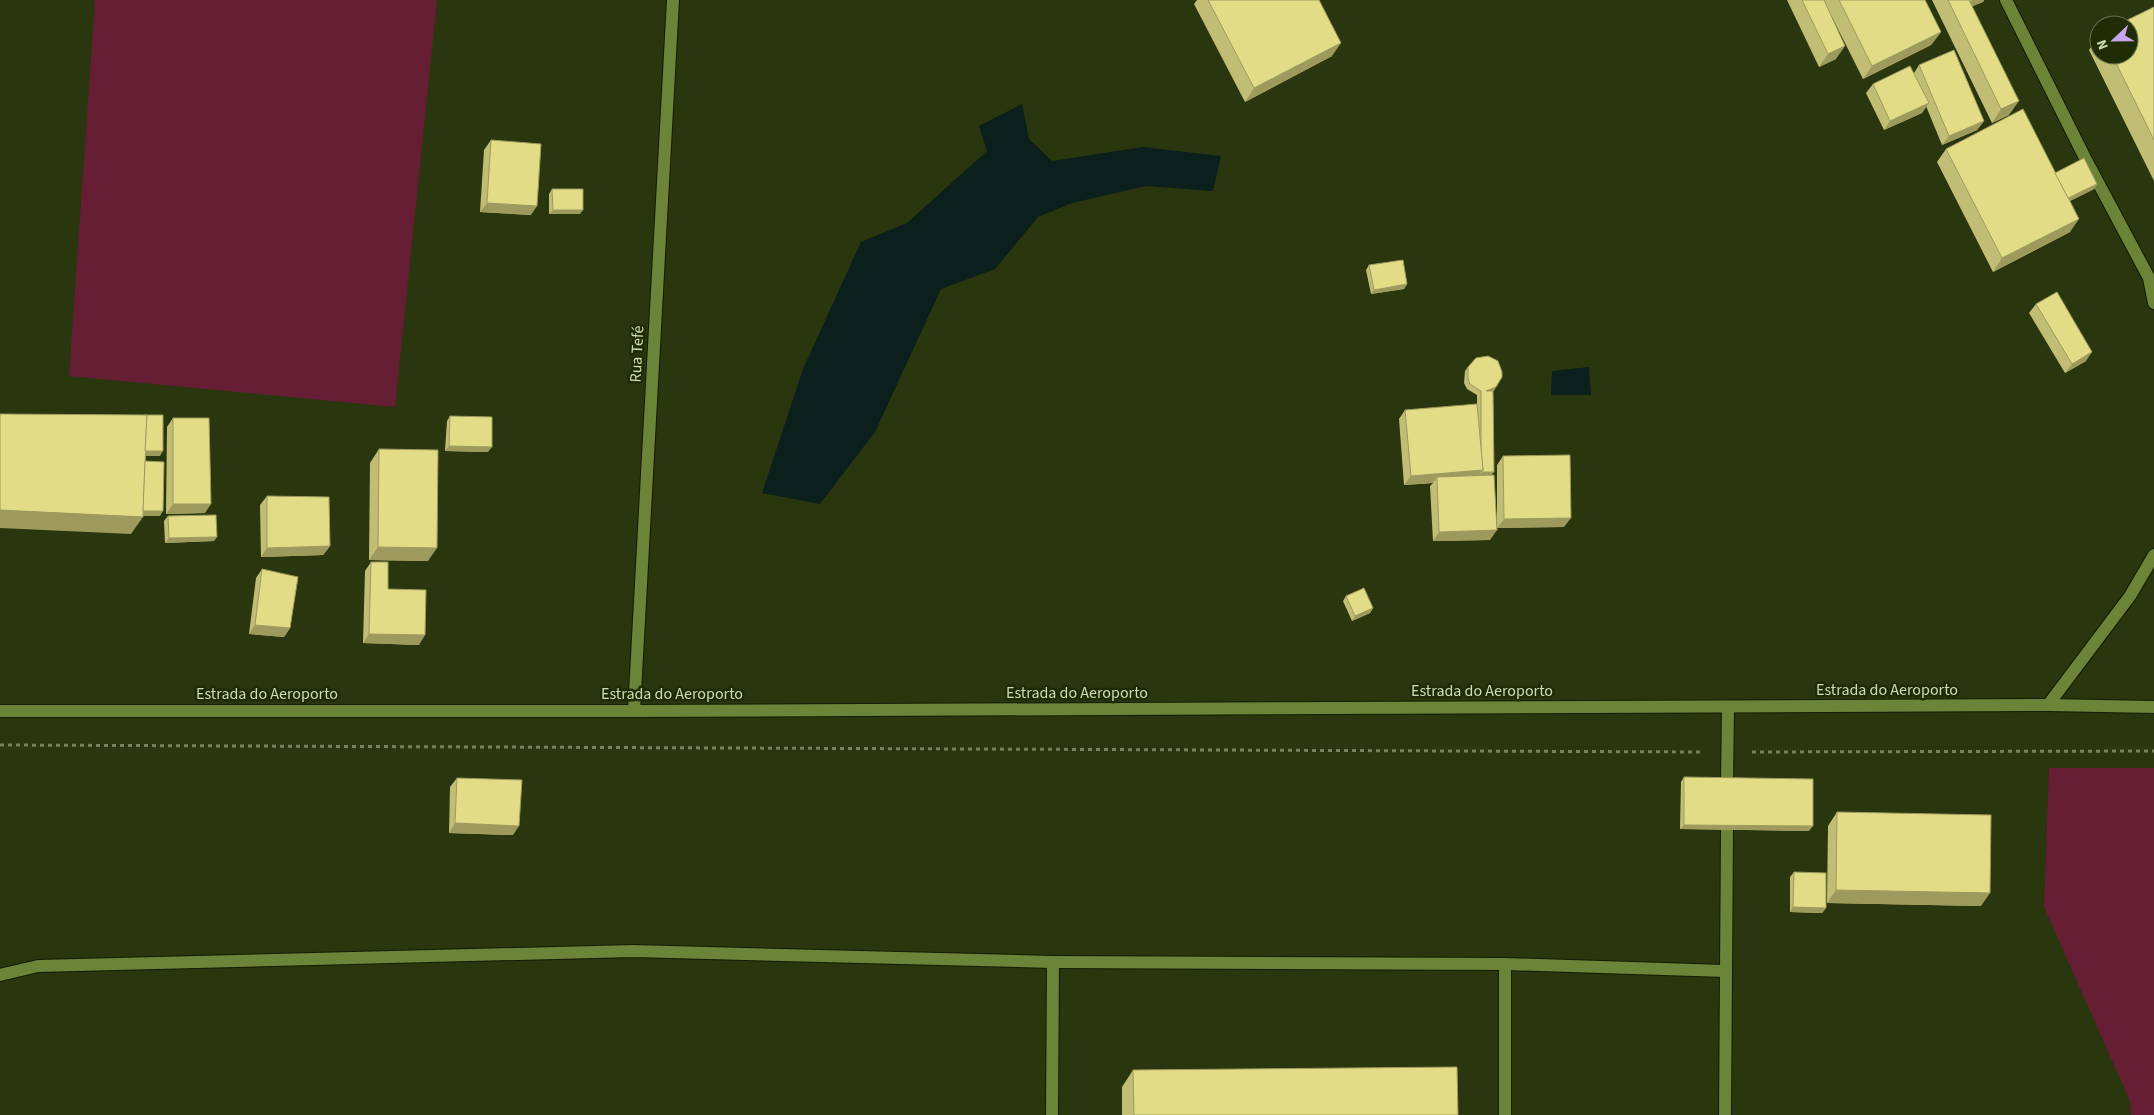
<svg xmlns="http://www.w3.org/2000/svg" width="2154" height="1115" font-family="'Source Sans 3',sans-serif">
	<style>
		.green { fill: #651e34 }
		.water { fill: #0b1f1d }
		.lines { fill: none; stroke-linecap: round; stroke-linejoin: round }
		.minor-casing { stroke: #141c05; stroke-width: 14 }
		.tertiary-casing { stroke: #141c05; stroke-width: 14 }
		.path { stroke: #74815a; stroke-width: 3; stroke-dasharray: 4 4; stroke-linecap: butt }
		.minor { stroke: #6b8438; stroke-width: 12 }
		.tertiary { stroke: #6b8438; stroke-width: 12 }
		.wall { fill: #c2bd74 }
		.shaded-wall { fill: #9e9a5e }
		.building { fill: #e2dc87; stroke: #9e9a5e }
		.labels { text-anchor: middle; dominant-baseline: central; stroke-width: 5; stroke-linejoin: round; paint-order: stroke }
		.street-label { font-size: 16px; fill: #cddcb6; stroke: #202c03 }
	</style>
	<rect width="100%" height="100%" fill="#2a360e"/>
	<g class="green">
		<polygon points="95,0 437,0 395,407 69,376"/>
		<polygon points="2049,768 2154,768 2154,1115 2131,1115 2130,1101 2044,907"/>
	</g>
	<g class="water">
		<polygon points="1022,104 1029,139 1052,161 1143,147 1221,156 1213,191 1146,186 1072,203 1038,217 995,269 941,289 875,432 820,504 762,493 803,369 861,242 907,223 987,151 979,126"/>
		<polygon points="1589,367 1591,395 1551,395 1552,371"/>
	</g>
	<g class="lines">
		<g class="minor-casing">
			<g id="minor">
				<polyline points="2006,0 2085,158 2149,278 2154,303"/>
				<polyline points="2048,705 2130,596 2154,555"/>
				<polyline points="634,711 673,0"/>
				<polyline points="1727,783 1728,707"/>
				<polyline points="0,975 38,966 633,951 1053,962 1505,964 1725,971"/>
				<polyline points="1052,1115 1053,962"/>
				<polyline points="1505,1115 1505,964"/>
				<polyline points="1725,1115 1727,830"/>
			</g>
		</g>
		<g class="tertiary-casing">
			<polyline id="tertiary" points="0,711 634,711 2048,705 2154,707"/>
		</g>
		<g class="path">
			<polyline points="0,745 1703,752"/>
			<polyline points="1752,752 2154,751"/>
		</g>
		<use href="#minor" class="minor"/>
		<use href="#tertiary" class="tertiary"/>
	</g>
	<g class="wall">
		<polygon points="1197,0 1319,0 1332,56 1245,102 1194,4"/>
		<polygon points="1787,0 1925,0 1941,32 1931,45 1863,79 1831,15 1836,59 1819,67"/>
		<polygon points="1932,0 1984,0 1983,2 1972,6 2009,115 1992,123"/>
		<polygon points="2154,7 2154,181 2089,50 2099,36 2099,55 2129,55"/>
		<polygon points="1919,65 1984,121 1977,130 1942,145 1926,106 1922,113 1884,130 1866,93 1873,84 1914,73"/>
		<polygon points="491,140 531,215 480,212 484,150"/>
		<polygon points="1946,149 2055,173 2097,184 2094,189 2070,201 2070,232 1993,272 1937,162"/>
		<polygon points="552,189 580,214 549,214 549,194"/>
		<polygon points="1369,265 1407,284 1404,289 1371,294 1366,270"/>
		<polygon points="2036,304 2086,361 2065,373 2029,313"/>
		<polygon points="1468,367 1496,387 1493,392 1490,540 1433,541 1430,486 1433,483 1404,485 1399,419 1405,410 1477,405 1477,395 1467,389 1464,383 1465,371"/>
		<polygon points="450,416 488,452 445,451 447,421"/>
		<polygon points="173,418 205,513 166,514 167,427"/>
		<polygon points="379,449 428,561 369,560 370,463"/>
		<polygon points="1503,456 1564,527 1497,528 1497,465"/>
		<polygon points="267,496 330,546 323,555 261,557 260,505"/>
		<polygon points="168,516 214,541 165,543 164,521"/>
		<polygon points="371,562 388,589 419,645 363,643 365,571"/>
		<polygon points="262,569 290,628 284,637 249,634 256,578"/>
		<polygon points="1346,596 1373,608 1370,613 1352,621 1343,601"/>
		<polygon points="1684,777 1809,831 1680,829 1681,782"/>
		<polygon points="457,778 513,835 449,833 450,787"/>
		<polygon points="1837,812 1981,906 1827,903 1828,826"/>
		<polygon points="1794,872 1826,908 1822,913 1790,912 1790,877"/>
		<polygon points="1133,1070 1458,1115 1122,1115 1122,1087"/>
	</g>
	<g class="shaded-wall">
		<polygon points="1973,0 1984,0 1983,2 1959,12 1966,3"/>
		<polygon points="1941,32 1931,45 1863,79 1872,66"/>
		<polygon points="1341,43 1332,56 1245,102 1254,88"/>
		<polygon points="1845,46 1836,59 1819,67 1828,54"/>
		<polygon points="2019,101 2009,115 1992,123 2001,109"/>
		<polygon points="1929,103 1922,113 1884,130 1890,121"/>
		<polygon points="1984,121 1977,130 1942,145 1949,136"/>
		<polygon points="2097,184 2094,189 2062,205 2065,200"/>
		<polygon points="487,203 537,206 531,215 480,212"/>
		<polygon points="553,210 583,210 580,214 549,214"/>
		<polygon points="2079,219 2070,232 1993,272 2002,258"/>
		<polygon points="1407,284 1404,289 1371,294 1374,290"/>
		<polygon points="2092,352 2086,361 2065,373 2072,364"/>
		<polygon points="1496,387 1493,392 1486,391"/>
		<polygon points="449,446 492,447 488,452 445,451"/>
		<polygon points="144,451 163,451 160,456 141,456"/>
		<polygon points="1483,470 1476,479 1437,477 1433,483 1404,485 1411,476"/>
		<polygon points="1482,472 1494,472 1490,477 1478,477"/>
		<polygon points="173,504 211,504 205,513 166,514"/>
		<polygon points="0,510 143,517 131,534 0,528"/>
		<polygon points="143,511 163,511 160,516 140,516"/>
		<polygon points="1571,518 1564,527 1497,528 1504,519"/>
		<polygon points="1497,530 1490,540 1433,541 1439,532"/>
		<polygon points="217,537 214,541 165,543 169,538"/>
		<polygon points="330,546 323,555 261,557 267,548"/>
		<polygon points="378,547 437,548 428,561 369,560"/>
		<polygon points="1373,608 1370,613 1352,621 1355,616"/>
		<polygon points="255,625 290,628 284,637 249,634"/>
		<polygon points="369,634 425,635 419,645 363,643"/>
		<polygon points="455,823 519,826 513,835 449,833"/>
		<polygon points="1684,825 1813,826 1809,831 1680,829"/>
		<polygon points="1836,890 1990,893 1981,906 1827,903"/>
		<polygon points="1793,907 1826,908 1822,913 1790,912"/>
	</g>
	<g class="building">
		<polygon points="1208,0 1319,0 1341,43 1254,88"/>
		<polygon points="1802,0 1824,0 1845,46 1828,54"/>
		<polygon points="1839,0 1925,0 1941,32 1872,66"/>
		<polygon points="1948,0 1969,0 2019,101 2001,109"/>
		<polygon points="2154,7 2154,140 2112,55 2129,55 2129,25 2117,25"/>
		<polygon points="1954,50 1984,121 1949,136 1919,65"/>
		<polygon points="1910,66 1929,103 1890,121 1873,84"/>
		<polygon points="2023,109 2079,219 2002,258 1946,149"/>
		<polygon points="491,140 541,144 537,206 487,203"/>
		<polygon points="2084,158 2097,184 2068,198 2055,173"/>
		<polygon points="552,189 583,189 583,210 553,210"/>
		<polygon points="1403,260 1407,284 1374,290 1369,265"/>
		<polygon points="2057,292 2092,352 2072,364 2036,304"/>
		<polygon points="1488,356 1498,361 1502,372 1502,377 1496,387 1486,391 1493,391 1494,472 1482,472 1483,470 1481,453 1481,391 1470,384 1468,378 1468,367 1476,358"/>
		<polygon points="1477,404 1483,470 1411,476 1405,410"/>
		<polygon points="0,414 147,415 143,517 0,510"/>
		<polygon points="145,415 163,415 163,451 145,451 147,415"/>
		<polygon points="450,416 492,417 492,447 449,446"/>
		<polygon points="173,418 209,418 211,504 173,504"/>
		<polygon points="379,449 438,450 437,548 378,547"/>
		<polygon points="1570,455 1571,518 1504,519 1503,456"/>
		<polygon points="145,461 164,462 163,511 143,511"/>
		<polygon points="1494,475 1497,530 1439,532 1437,477"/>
		<polygon points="267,496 329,497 330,546 267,548"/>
		<polygon points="216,515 217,537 169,538 168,516"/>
		<polygon points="371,562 388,562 388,589 426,590 425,635 369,634"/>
		<polygon points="262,569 298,577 290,628 255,625"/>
		<polygon points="1364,588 1373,608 1355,616 1346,596"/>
		<polygon points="1684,777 1813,779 1813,826 1684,825"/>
		<polygon points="457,778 522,780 519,826 455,823"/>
		<polygon points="1837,812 1991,815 1990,893 1836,890"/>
		<polygon points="1794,872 1826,873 1826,908 1793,907"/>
		<polygon points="1457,1067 1458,1115 1134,1115 1133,1070"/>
	</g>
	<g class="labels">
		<g class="street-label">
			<text transform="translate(637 354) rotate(-87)">Rua Tefé</text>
			<text x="1887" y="690">Estrada do Aeroporto</text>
			<text x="1482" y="691">Estrada do Aeroporto</text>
			<text x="1077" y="693">Estrada do Aeroporto</text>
			<text x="267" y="694">Estrada do Aeroporto</text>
			<text x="672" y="694">Estrada do Aeroporto</text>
		</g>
	</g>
	<g transform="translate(2114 40) rotate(248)"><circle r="24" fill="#202c03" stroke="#65724b"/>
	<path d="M0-4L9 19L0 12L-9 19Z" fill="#c7a6ef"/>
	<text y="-8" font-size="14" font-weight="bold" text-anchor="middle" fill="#cddcb6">N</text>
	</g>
</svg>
